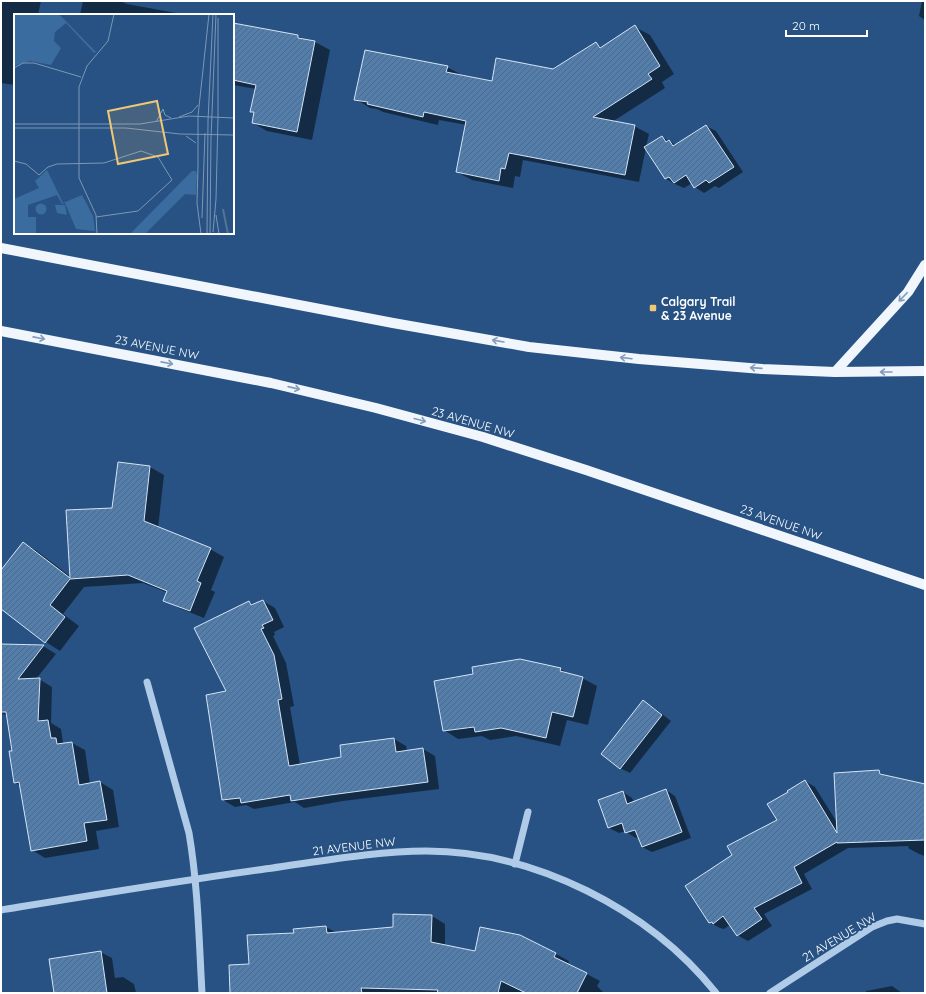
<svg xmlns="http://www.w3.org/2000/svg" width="926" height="994" font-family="Quicksand,sans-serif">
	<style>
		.shadow { fill: #0007 }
		.building { fill: url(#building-hatch); stroke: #d3e4f5 }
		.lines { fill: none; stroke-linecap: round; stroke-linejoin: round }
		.minor { stroke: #b0cbe7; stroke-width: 7 }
		.major { stroke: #f1f6fd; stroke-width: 10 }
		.oneway { stroke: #829cba }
		.poi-dot { fill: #efc775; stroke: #275283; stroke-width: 1.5 }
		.labels { text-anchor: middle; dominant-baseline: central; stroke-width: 3.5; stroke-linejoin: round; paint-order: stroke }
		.poi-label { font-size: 12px; font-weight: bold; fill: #fff; stroke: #275283; text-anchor: start }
		.street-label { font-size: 12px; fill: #fff; stroke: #275283 }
		.inset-river { fill: none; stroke: #557395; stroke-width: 2 }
		.inset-road { fill: none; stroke: #7d97b5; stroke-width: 1 }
		.view { fill: #efc775; fill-opacity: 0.15; stroke: #efc775; stroke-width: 2 }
		.inset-edge { fill: none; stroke: #fff; stroke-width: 2 }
	</style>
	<defs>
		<pattern id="building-hatch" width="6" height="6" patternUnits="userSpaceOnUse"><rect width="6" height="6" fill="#537eac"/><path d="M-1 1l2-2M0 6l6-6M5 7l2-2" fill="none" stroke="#506881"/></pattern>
	</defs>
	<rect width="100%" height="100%" fill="#275283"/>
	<g class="shadow">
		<polygon points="1,1 41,1 38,15 15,15 15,85 1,83"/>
		<polygon points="83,1 120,1 127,4 187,15 80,15"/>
		<polygon points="922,1 925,1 925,20 919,16"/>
		<polygon points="233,24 298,36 305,40 315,42 330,50 312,140 267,131 253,123 255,113 251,111 256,89 233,85"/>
		<polygon points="635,27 650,35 674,74 662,82 665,88 612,122 634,126 649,134 646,147 662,137 676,145 706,126 716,131 743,172 719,188 715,186 704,193 695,187 692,183 684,188 675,184 666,179 646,148 639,182 523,160 520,177 515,176 513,188 472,180 457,172 467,125 439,120 438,125 383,112 377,109 370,108 356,99 447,67 462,75 493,82 554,70 596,44 603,48"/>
		<polygon points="150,467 164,475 158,528 210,549 224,557 211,590 215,592 204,618 179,608 165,600 168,593 143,583 84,587 63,614 79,626 60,651 46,642 1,607 1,572 23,543 37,551 71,577 113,508"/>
		<polygon points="263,601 275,608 284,627 274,632 275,635 273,636 286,663 294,706 290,707 300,765 343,758 394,739 406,746 407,751 423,749 435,756 439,789 343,801 304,808 295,802 254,809 246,805 235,807 223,800 227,692 249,602 254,605"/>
		<polygon points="1,645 43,646 56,654 36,679 39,679 52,687 51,723 61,729 63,743 72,743 85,750 90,784 100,782 113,790 119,827 96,831 99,849 45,858 32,850 21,786 14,782 13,752 8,716 1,713"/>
		<polygon points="520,660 561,669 570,675 582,678 597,686 588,725 567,720 560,746 516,736 490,740 482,736 458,739 444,730 474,675"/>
		<polygon points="643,702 653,707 671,721 630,773 620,768"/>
		<polygon points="879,772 889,777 925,786 925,856 919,854 908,848 909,846 848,848 804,874 812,889 764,914 772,926 748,941 737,935 730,925 724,929 720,928 709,922 733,856 778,821 789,793 805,781 815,787 838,824"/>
		<polygon points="666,790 675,796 691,838 652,852 642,847 639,837 636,838 626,832 626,831 619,833 609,828 623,792 632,798 634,802"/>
		<polygon points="432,916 445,924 445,946 476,953 556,954 569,961 568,964 600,981 597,986 604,993 231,993 250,965 295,934 326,927 337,933 394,928"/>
		<polygon points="100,952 112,958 115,978 123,977 134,984 136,993 55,993"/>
		<polygon points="892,986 902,993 907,993 866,993 866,991"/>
	</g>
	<g class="building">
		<polygon points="233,23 298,35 298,38 315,41 297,132 252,123 254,112 250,112 256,85 233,80"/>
		<polygon points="635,25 660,66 648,74 652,79 593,117 635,125 625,175 509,153 505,169 501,168 499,181 456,172 466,121 424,112 423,117 367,104 368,102 354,100 365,50 448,66 446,72 492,81 496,58 553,69 596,42 600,48"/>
		<polygon points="706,125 734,167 709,183 706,180 694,188 686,175 674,183 669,177 665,179 644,147 662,136 666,142 669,140 673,146"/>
		<polygon points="118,462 150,466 144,521 211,548 197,581 201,583 190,611 163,601 167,591 128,575 70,579 50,605 65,617 45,643 1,609 1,570 23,542 70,578 66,510 112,508"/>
		<polygon points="263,600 273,620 262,625 264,628 261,629 274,655 282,699 278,700 289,766 341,757 340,745 394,738 396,752 423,748 428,782 330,795 291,801 290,795 241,803 240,798 222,800 206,695 226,691 194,628 249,601 251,605"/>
		<polygon points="1,644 44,645 18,679 40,678 38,721 48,720 51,738 56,738 57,744 72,742 79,785 100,781 107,820 84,823 87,841 31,851 19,782 14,783 9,751 12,751 6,712 1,712"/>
		<polygon points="520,659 561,668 560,671 583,677 573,717 552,712 546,738 501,728 475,732 474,727 443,731 434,681 473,674 472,667"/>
		<polygon points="643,700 662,715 620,769 601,754"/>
		<polygon points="879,770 880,774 925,784 925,840 837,843 837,842 794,867 802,883 754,908 762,919 737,936 723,916 713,924 712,922 709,923 685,886 732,855 727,846 777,820 767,804 788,792 787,791 805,780 837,833 834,773"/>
		<polygon points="666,789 682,832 642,847 635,830 625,833 622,823 608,828 598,800 623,791 627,804"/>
		<polygon points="393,914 432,915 431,942 475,951 480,927 520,935 556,953 554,957 587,973 577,993 526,993 501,981 498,993 437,993 438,990 361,988 362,993 230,993 229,965 249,964 247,935 294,933 293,929 326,926 327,933 393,927"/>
		<polygon points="101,951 107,993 54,993 49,959"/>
	</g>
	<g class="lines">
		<g class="minor">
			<path d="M147,682L189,833C198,886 199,940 202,993"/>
			<polyline points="515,864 528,812"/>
			<path d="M1,910C87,896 172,882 258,870C312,863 372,851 426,851C534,851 649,909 716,993"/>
			<polyline points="770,993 872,927 887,921 897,919 925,924"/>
		</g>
		<g class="major">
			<polyline points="1,248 393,323 529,347 639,359 762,369 835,372 925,371"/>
			<polyline points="1,331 271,383 376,408 483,437 586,470 925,585"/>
			<polyline points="835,372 908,292 925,265"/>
		</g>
	</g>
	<defs><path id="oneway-shaft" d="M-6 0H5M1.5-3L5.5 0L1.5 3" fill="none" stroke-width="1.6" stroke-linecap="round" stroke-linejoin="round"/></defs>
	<g class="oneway">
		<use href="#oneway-shaft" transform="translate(903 297) rotate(134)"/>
		<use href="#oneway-shaft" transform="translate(39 338) rotate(11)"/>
		<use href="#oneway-shaft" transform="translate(498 341) rotate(-170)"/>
		<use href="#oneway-shaft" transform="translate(626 358) rotate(-173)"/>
		<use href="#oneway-shaft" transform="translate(167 363) rotate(11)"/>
		<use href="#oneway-shaft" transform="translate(756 368) rotate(-176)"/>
		<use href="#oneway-shaft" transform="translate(886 372) rotate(180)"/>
		<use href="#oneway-shaft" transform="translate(294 388) rotate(13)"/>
		<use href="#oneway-shaft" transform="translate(420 420) rotate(15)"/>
	</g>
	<rect class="poi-dot" x="649" y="304" width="8" height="8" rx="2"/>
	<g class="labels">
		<g class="poi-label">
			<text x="661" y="301">Calgary Trail<tspan x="661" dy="14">&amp; 23 Avenue</tspan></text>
		</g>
		<g class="street-label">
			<text transform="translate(157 347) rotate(11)">23 AVENUE NW</text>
			<text transform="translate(473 422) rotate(16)">23 AVENUE NW</text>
			<text transform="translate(781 522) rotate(19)">23 AVENUE NW</text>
			<text transform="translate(354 846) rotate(-7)">21 AVENUE NW</text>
			<text transform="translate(839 937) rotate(-31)">21 AVENUE NW</text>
		</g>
	</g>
	<g transform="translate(14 14)">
		<rect width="220" height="220" fill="#275283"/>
		<path d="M0,0H45L82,38L80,39L52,9L41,18L40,27L47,34L37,51L16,47L0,52ZM33,156L49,189L68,181L79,202L81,217L62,215L51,189L48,190L43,181L14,191V203H22V220H0V185L25,174L21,167ZM178,157H182L183,161L182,181L171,180L131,220H116Z" fill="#3b6c9f"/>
		<path d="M-1 7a7 7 0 1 1 14 0a7 7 0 1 1-14 0ZM37,171L43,180L39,181L33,180L29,175ZM67,186L76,205L65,210L56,191ZM21.5 195a5.5 5.5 0 1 1 11 0a5.5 5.5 0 1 1-11 0ZM0,191H8V210H0ZM41,191H51L53,201L43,199ZM10 215a6 6 0 1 1 12 0a6 6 0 1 1-12 0Z" fill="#3b6c9f"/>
		<path class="inset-river" d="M209,195L214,220"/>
		<path class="inset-road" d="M0,54L9,49H20L67,63M149,95L151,101L157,104M184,102V152M184,102L195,0M165,103L178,98L184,91M204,103V4M142,108L149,95M0,110H126L175,102L220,104M0,114H112L166,120L220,121M172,122L182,129M0,147L12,150L25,161L34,153L43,150L90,149L127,137L144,143L158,166L124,197L82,203M184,152L183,189L187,220M202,185L204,103M202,201L205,220M188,204L191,119M199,218L202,185M83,220L82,201L65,164V73L73,52L94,27L100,0M193,220L194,107L199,0M196,220L197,124L202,0"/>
		<path class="view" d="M143,87L154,140L104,150L94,97Z"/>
		<rect width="220" height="220" class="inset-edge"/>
	</g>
	<rect width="926" height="994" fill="none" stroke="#ffffff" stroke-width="4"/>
	<path d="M786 30v6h81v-6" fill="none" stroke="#ffffff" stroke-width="2"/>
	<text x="792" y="30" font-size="12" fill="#ffffff" stroke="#275283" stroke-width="3" paint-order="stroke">20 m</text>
</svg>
